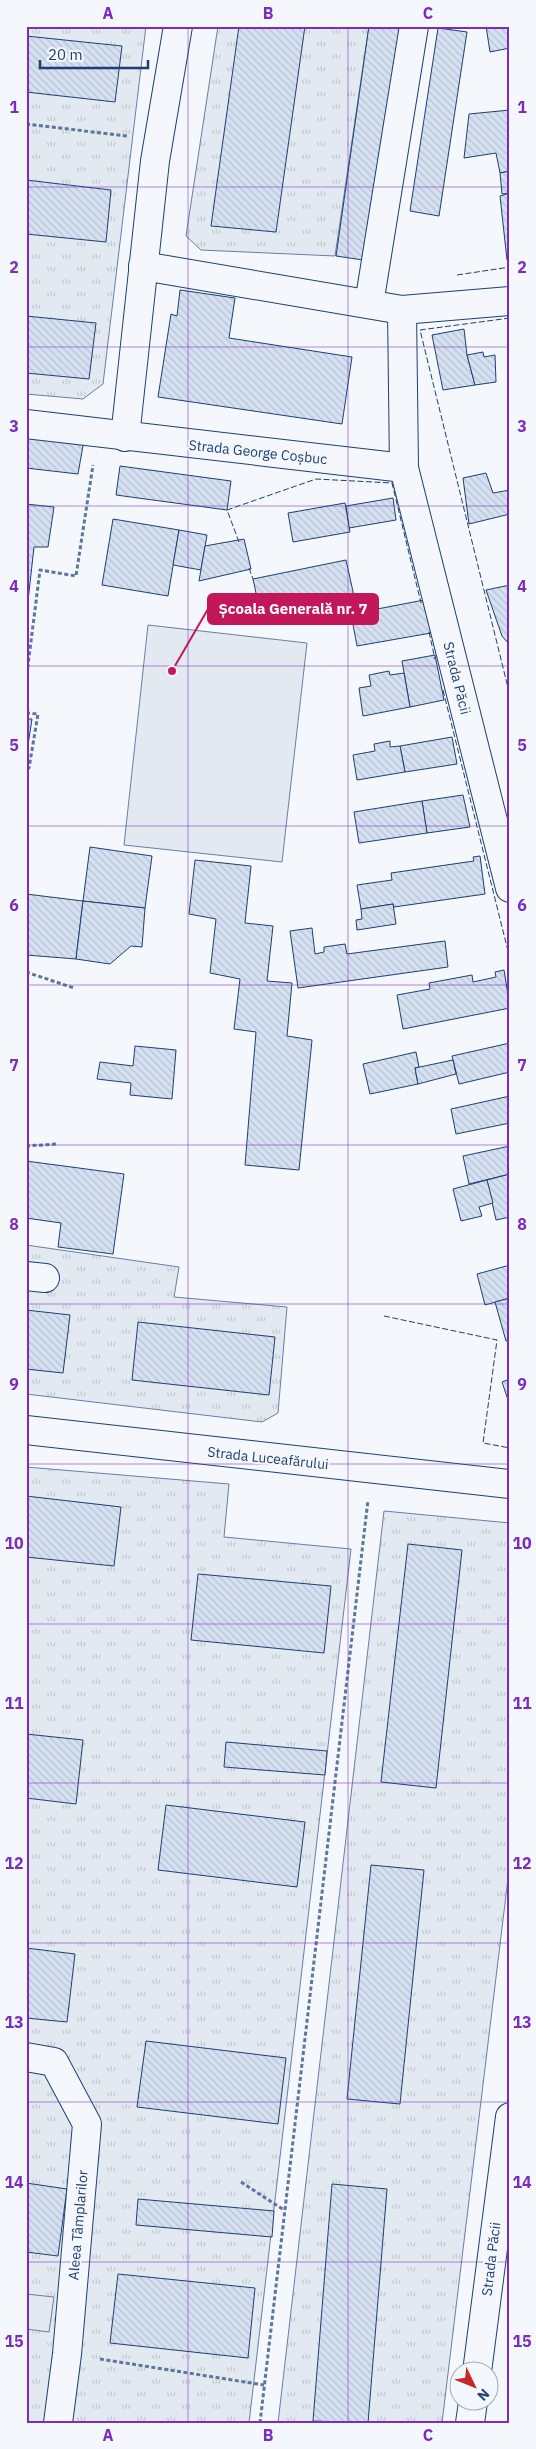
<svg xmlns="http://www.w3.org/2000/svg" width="536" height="2449" font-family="'IBM Plex Sans',sans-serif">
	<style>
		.grass { fill: url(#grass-tufts); stroke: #687fa3 }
		.garden { fill: #e3e9f0; stroke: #687fa3 }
		.parking { fill: #e3e8f0; stroke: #687fa3 }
		.building { fill: url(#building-back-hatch); stroke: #1d3f73 }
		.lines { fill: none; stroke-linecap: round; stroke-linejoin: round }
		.minor-casing { stroke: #1d3f73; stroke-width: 30 }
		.path { stroke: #5e769c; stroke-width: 3; stroke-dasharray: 4 2.5; stroke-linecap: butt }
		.minor { stroke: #f4f7fb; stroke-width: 28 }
		.fence { stroke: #1d3f73; stroke-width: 1; stroke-dasharray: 6 2.5; stroke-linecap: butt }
		.grid { fill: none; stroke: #7b2cbf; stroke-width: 1; stroke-opacity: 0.55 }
		.labels { text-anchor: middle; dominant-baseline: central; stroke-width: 4; stroke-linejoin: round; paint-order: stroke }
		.street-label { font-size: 14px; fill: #1d3f73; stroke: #f4f7fb }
		.leader { fill: none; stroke: #c2185b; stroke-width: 2 }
		.callout-dot { fill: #c2185b; stroke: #f4f7fb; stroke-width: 2 }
		.callout { fill: #c2185b; stroke: #c2185b; stroke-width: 2 }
		.callout-label { font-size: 15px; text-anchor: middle; font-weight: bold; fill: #fff }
		.neatline { fill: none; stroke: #7b2cbf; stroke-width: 2 }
		.grid-label { font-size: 16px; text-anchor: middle; font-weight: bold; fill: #7b2cbf }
	</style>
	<defs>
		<pattern id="grass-tufts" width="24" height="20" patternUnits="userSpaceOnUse" patternTransform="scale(1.25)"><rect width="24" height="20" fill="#e3e9f0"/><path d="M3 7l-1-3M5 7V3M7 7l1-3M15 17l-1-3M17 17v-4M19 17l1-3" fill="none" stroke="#c2c9d1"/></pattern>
		<pattern id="building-back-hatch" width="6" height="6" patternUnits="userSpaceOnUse" patternTransform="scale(1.25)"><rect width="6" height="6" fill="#d5e0f0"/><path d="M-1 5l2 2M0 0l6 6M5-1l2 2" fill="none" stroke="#b6c1d1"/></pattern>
	</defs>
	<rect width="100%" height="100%" fill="#f4f7fb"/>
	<g class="grass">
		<polygon points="26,26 146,26 103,384 83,399 26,394"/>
		<polygon points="218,26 369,26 335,256 201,250 186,236"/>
		<polygon points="26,1245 179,1267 174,1297 287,1307 278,1413 262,1422 26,1394"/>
		<polygon points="26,1467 229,1484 224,1537 351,1549 249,2423 26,2423"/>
		<polygon points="384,1511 510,1523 510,1862 442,2423 278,2423"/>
	</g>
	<polygon class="garden" points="148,625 307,643 282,862 124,845"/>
	<polygon class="parking" points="26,2294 54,2297 49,2332 26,2329"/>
	<g class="building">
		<polygon points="239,26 305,26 276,232 211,226"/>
		<polygon points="369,26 404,26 370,261 336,256"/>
		<polygon points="486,26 510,26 510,48 490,52"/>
		<polygon points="438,28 467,32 439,216 410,211"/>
		<polygon points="26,36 122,46 115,102 26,92"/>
		<polygon points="510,110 510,171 500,173 496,153 464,158 469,114"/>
		<polygon points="510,171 510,193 502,194 500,173"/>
		<polygon points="26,180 111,190 106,242 26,234"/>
		<polygon points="510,193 510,260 507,260 500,196"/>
		<polygon points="180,290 235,298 229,338 352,357 342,424 158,397 171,314 177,316"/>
		<polygon points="26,316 96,323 89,379 26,373"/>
		<polygon points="464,329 467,355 475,385 443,390 432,335"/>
		<polygon points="483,352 484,357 495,355 496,382 475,385 467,355"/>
		<polygon points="26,432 84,440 78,474 26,468"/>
		<polygon points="120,466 231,481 227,510 116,495"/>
		<polygon points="486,473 493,493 510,490 510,514 469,524 463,478"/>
		<polygon points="393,498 396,520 349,528 346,506"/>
		<polygon points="345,503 350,532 293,542 288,513"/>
		<polygon points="26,504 54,507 48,547 34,547 26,619"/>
		<polygon points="113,519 179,530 168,596 102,585"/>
		<polygon points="179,530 207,535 201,570 173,565"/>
		<polygon points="244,539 251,569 199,581 205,546"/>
		<polygon points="346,560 354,596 261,616 253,579"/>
		<polygon points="510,585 510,643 508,643 502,636 486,590"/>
		<polygon points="424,600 431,633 357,646 351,614"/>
		<polygon points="435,655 444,700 410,707 402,661"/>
		<polygon points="389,671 390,675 404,673 410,707 363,716 359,688 371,686 369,675"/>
		<polygon points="26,719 32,719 26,758"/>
		<polygon points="452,737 457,764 405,772 400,746"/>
		<polygon points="390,741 390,747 400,746 405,772 357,780 353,755 375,751 374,744"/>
		<polygon points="463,795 470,827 427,833 422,801"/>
		<polygon points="422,801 427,833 359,843 354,812"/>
		<polygon points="90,847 152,856 145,908 83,901"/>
		<polygon points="480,856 485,894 394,907 393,904 361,909 357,885 392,880 391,873 474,861 473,857"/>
		<polygon points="195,860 251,866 245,923 273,926 267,981 292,983 287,1036 312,1040 299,1170 245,1165 256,1032 234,1029 240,979 210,973 216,919 189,914"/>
		<polygon points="26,894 83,901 76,959 26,955"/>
		<polygon points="83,901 145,908 142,947 131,946 110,964 76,959"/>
		<polygon points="393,904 396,924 357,930 356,920 362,919 361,909"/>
		<polygon points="312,928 315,954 324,952 324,947 345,944 347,954 445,941 448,967 298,988 290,931"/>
		<polygon points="504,970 510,1008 403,1029 397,995 430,989 429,983 472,975 473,982 496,977 495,972"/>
		<polygon points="510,1043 510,1072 459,1084 452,1056"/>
		<polygon points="135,1046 176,1050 172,1099 130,1095 131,1083 97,1079 100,1062 133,1066"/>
		<polygon points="416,1052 419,1067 415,1068 418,1084 370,1094 363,1064"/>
		<polygon points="453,1060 456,1074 418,1084 415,1068"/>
		<polygon points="510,1096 510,1123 456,1134 451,1109"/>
		<polygon points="510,1146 510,1174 469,1184 463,1156"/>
		<polygon points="26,1161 124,1174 113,1254 58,1247 61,1223 26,1218"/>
		<polygon points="510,1174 510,1217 496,1220 487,1180"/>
		<polygon points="487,1180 493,1203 479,1207 482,1216 461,1221 453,1189"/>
		<polygon points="510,1265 510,1298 485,1305 477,1274"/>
		<polygon points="510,1298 510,1340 506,1341 495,1302"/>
		<polygon points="26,1310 70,1315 63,1373 26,1369"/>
		<polygon points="138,1322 275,1337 269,1395 132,1380"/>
		<polygon points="510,1379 510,1406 502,1382"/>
		<polygon points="26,1496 121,1507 114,1566 26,1557"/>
		<polygon points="408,1544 462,1550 436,1788 381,1782"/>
		<polygon points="198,1574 331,1586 324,1653 191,1640"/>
		<polygon points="26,1734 83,1740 76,1804 26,1798"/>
		<polygon points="226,1742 327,1751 325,1775 224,1767"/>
		<polygon points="166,1805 305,1822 297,1887 158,1870"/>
		<polygon points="371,1865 424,1870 400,2104 347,2099"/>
		<polygon points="26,1948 75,1954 67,2022 26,2018"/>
		<polygon points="146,2041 286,2058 278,2124 137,2107"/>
		<polygon points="26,2183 67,2189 58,2256 26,2252"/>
		<polygon points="332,2184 387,2189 368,2423 313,2421"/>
		<polygon points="138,2199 274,2211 272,2237 136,2225"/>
		<polygon points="118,2274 255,2288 248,2358 110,2343"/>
	</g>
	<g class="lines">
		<g class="minor-casing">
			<g id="minor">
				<polyline points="143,266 402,310 510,301"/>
				<polyline points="369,304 414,26"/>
				<polyline points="402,310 404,468 510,888"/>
				<polyline points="26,424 404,468"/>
				<polyline points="125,437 155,161 178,26"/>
				<polyline points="26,1276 45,1278"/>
				<polyline points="26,1430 510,1484"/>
				<polyline points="26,2057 54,2062 87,2124 67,2354 58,2423"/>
				<polyline points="477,2372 510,2117"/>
				<polyline points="470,2423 473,2402"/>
			</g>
		</g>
		<g class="path">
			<polyline points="26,124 127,136"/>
			<polyline points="26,681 40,570 76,576 93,465"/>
			<polyline points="26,713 38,714 29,768 26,768"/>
			<polyline points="26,972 74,988"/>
			<polyline points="26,1146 57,1144"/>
			<polyline points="241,2182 284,2210"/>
			<polyline points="100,2359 264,2385"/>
			<polyline points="260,2423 368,1500"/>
		</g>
		<use href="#minor" class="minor"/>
		<g class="fence">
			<polyline points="457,275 510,267"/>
			<polyline points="510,318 420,330 510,696"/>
			<polyline points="239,542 227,510 316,479 392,483 421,603"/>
			<polyline points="249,568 253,579"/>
			<polyline points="429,632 435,659"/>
			<polyline points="443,690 510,959"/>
			<polyline points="384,1316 497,1340 483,1443 510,1448"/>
		</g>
	</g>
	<path class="grid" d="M188,26V2423M348,26V2423M26,187H510M26,347H510M26,506H510M26,666H510M26,826H510M26,985H510M26,1145H510M26,1304H510M26,1464H510M26,1624H510M26,1783H510M26,1943H510M26,2102H510M26,2262H510"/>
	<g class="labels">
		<g class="street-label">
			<text transform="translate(258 452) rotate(6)">Strada George Coșbuc</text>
			<text transform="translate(457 678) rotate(76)">Strada Păcii</text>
			<text transform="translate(268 1458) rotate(6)">Strada Luceafărului</text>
			<text transform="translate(78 2225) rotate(-85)">Aleea Tâmplarilor</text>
			<text transform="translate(491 2259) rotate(-83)">Strada Păcii</text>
		</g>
	</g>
	<path class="leader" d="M172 671L208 609"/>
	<circle class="callout-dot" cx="172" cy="671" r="5"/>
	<rect class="callout" x="208" y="594" width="170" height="30" rx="5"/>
	<g class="callout-label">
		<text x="293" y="614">Școala Generală nr. 7</text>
	</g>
	<rect width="536" height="2449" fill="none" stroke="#f4f7fb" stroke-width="55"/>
	<g transform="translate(474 2386) rotate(133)"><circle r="24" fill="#f4f7fb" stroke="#9eadc5"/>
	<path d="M0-4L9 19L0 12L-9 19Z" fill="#c62828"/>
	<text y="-8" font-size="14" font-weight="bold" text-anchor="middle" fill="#1d3f73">N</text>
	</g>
	<path d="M40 60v8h108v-8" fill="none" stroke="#1d3f73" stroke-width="2.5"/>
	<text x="48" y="60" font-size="15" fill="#1d3f73" stroke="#f4f7fb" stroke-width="4" paint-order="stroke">20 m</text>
	<rect x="28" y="28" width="480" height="2394" class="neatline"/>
	<g class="grid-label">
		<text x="108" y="19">A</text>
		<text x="268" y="19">B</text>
		<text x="428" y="19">C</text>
		<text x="14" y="113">1</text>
		<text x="522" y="113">1</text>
		<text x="14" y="273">2</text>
		<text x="522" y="273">2</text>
		<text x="14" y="432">3</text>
		<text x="522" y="432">3</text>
		<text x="14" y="592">4</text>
		<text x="522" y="592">4</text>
		<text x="14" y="751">5</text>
		<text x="522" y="751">5</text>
		<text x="14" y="911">6</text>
		<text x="522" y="911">6</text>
		<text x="14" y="1071">7</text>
		<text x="522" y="1071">7</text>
		<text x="14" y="1230">8</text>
		<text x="522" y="1230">8</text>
		<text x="14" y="1390">9</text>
		<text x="522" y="1390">9</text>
		<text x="14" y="1549">10</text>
		<text x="522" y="1549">10</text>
		<text x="14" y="1709">11</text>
		<text x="522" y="1709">11</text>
		<text x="14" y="1869">12</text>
		<text x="522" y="1869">12</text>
		<text x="14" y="2028">13</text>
		<text x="522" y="2028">13</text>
		<text x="14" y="2188">14</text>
		<text x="522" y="2188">14</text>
		<text x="14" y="2347">15</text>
		<text x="522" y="2347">15</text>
		<text x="108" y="2441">A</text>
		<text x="268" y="2441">B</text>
		<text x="428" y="2441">C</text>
	</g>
</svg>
